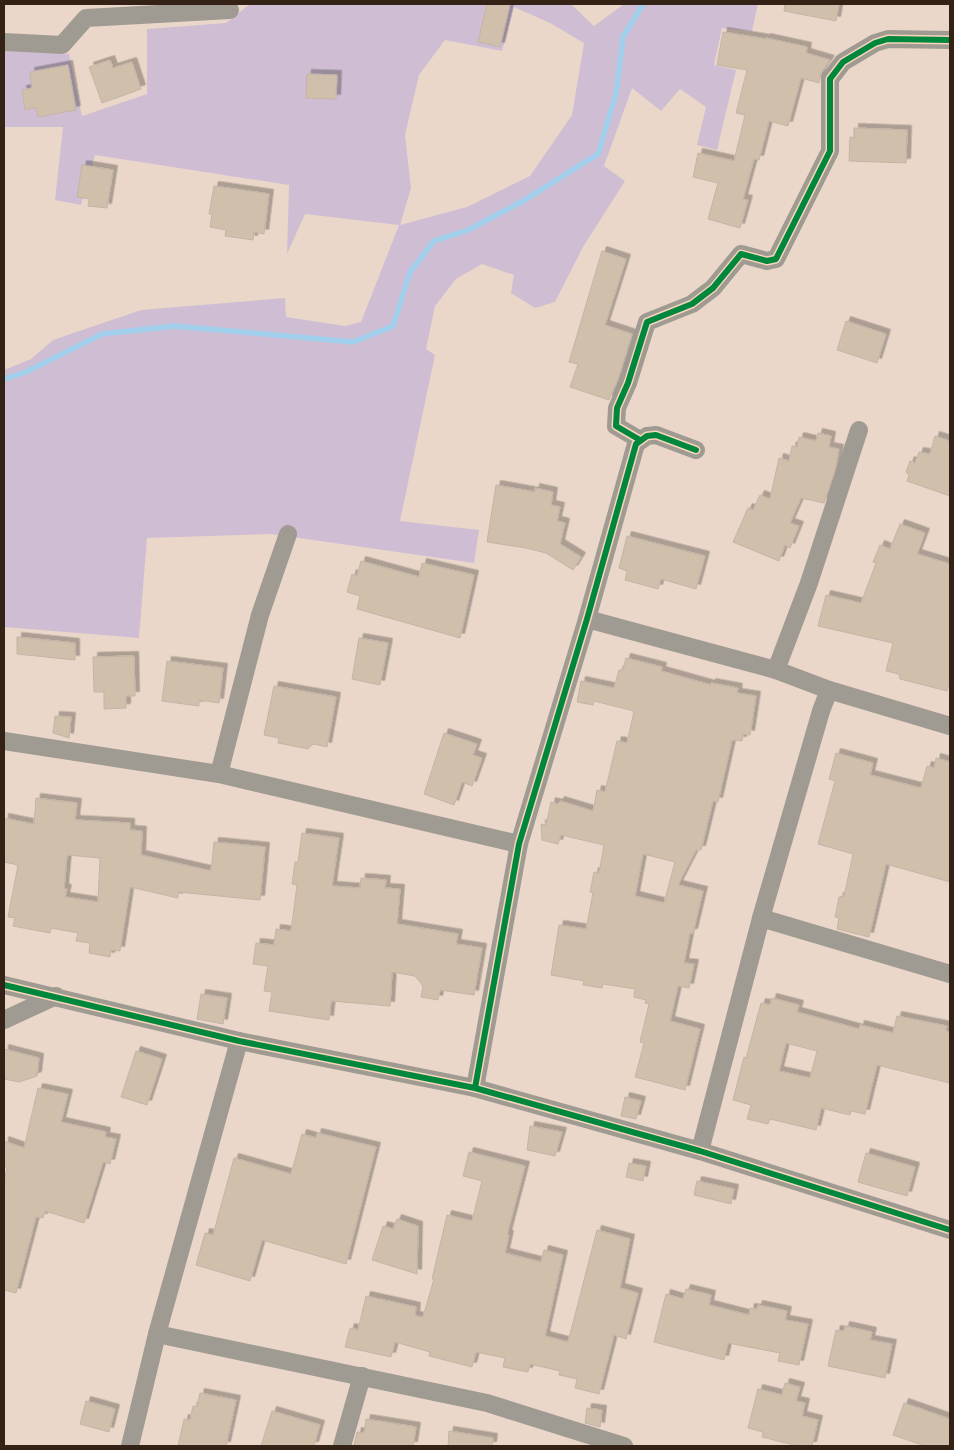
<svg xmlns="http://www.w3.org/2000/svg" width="954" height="1450" font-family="Cabin,sans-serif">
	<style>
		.green { fill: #cfbed3; fill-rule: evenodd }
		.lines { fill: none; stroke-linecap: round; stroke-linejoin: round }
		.stream { stroke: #a0ceeb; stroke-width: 5.5 }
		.building { fill: #d0bfab; stroke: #c3b4a6; fill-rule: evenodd; filter: url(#shadow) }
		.minor { stroke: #9f9b92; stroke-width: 18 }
		.cycleway-casing { stroke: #fad5ba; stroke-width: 9 }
		.cycleway { stroke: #00873e; stroke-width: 6 }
	</style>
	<defs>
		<filter id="shadow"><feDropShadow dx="4.5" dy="-4.5" stdDeviation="0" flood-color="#0004"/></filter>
	</defs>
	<rect width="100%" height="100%" fill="#ebd7c9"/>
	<path class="green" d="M250,4H571L594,26L624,4H758L752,31L722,28L714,65L736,70L717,150L697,145L706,107L680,89L661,111L632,88L604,166L625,181L583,247L555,302L535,308L511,293L514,275L482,264L456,279L435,306L426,349L435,355L400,521L479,530L474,563L271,534L147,538L139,638L4,627V370L31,359L53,340L141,310L285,298L286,317L345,326L361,322L399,225L305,214L287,254L289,185L95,155L81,205L55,200L63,127H4V51L69,54L82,116L147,94V29L226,23ZM514,7L550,23L584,43L572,115L530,176L467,207L400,225L411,188L405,135L419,75L445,40L502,51Z"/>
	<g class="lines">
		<polyline class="stream" points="4,379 26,372 102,334 175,326 353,342 393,326 410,272 434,241 468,230 523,201 598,154 616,94 623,37 643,4"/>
	</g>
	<g class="building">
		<polygon points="487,4 510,4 500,47 478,42"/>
		<polygon points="785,4 839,4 836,21 784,11"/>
		<polygon points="723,32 766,39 766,38 807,47 806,53 830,60 821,73 819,83 801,78 788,126 769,121 759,160 754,159 743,199 748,200 740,228 708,219 718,183 693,177 698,153 734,161 745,115 736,113 747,70 717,65"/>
		<polygon points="110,60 113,68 132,62 141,89 102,103 89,67"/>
		<polygon points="68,65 76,110 38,117 36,108 25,110 22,90 32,88 30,72"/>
		<polygon points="307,74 337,75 336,99 306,98"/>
		<polygon points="854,128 907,130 906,163 849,161 850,137 854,138"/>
		<polygon points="82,165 113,170 107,208 88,206 89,199 77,197"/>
		<polygon points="214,186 269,194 264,234 254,232 253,240 225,236 226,230 210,227 212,214 209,214"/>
		<polygon points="602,251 626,259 605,325 632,334 618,379 609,400 570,387 578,364 569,362"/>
		<polygon points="846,321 886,334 877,363 837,350"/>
		<polygon points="818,433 831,436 829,447 839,449 835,470 824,503 801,498 790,523 799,526 790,548 785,545 779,561 733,542 748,508 753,510 760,495 770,499 779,458 789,461 792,446 797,447 799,437 816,441"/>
		<polygon points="935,436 950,441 950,496 907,481 909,475 906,472 910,461 915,463 919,452 930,454"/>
		<polygon points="496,485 535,492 535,488 553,492 551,505 560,507 557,521 565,523 560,544 581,557 573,570 546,553 526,548 487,542"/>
		<polygon points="900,524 925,533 917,554 950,564 950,680 947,691 900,679 899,674 886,671 893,643 818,626 826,595 861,603 876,563 873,562 880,545 890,549"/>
		<polygon points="627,536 705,556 696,589 661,579 658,589 625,580 627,571 619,568"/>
		<polygon points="361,561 419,577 422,563 474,575 460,638 357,609 360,596 347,592 352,574 357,576"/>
		<polygon points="17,637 75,643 75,660 17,654"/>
		<polygon points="359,638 388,643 380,685 352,679"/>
		<polygon points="134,656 135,696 126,696 126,708 104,709 104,692 94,692 93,657"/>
		<path d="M626,658L662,667L661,671L711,685V683L738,688L737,693L756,696L750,735L743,734L742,741L732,740L718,802L713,801L701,850H696L678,885L703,891L693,933H690L684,963L694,964L689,988L678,986L670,1021L700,1029L685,1090L635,1077L644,1043L640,1042L649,1004L645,1003L646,1000L634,997L635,989L603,984L602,988L583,985L584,981L551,975L559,925L586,929L593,893L590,892L594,872L599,873L604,845L561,835L558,844L542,840L541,824L546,825L551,802L558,804L560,801L593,811L597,790L605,792L617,741L627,743L634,711L594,701L593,705L577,702L581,681L614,688L619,670H623ZM643,854L675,862L664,903L635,896Z"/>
		<polygon points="167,661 223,668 219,703 199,700 199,706 162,701"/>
		<polygon points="274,686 336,697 327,747 313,744 308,749 278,743 279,738 264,735"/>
		<polygon points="55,716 71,717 69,738 53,733"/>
		<polygon points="444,733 477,744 473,755 482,758 472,786 462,782 454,805 424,794"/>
		<polygon points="836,753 873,763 870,775 921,788 927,766 934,768 936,758 950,762 950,882 886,864 869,937 837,929 839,918 835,917 839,897 844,896 853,854 818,844 835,781 829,779"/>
		<path d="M36,798L77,803L75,820L130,823V830L142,831L141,855L211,871L214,842L265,847L260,900L178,892V898L130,887L120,951L111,950L110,957L89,953L90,943L76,941L78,933L51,928L50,933L13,926L15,918L8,917L18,865L4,862V818L34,824ZM67,855L100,858L98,902L65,897L67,889H64Z"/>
		<polygon points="302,833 339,838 332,886 360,888 361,878 386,880 385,888 400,889 397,924 458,934 456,944 482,948 474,995 440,990 438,1000 421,997 423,986 415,976 392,972 390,1006 331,1001 329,1020 269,1011 272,992 264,991 268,966 253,964 256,943 274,945 276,929 291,931 297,885 292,884 295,862 298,862"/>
		<polygon points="201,994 227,998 223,1024 197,1019"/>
		<path d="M772,998L799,1005L797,1012L859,1029L860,1025L893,1033L897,1016L947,1026L946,1031L950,1032V1083L877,1065L865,1114L851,1111L850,1115L821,1108L816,1130L770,1119L768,1124L747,1119L751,1105L733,1100L744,1057L746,1058L761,1003L770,1005ZM786,1043L817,1051L810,1078L779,1071Z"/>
		<polygon points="4,1049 39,1058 37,1076 19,1082 4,1079"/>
		<polygon points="136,1051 162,1059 147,1105 121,1097"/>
		<polygon points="38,1088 68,1094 61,1122 106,1132 105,1137 116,1139 110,1164 103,1162 84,1223 45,1211 43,1218 36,1217 16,1293 4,1290 4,1181 7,1168 4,1167 4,1141 24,1148"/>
		<polygon points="625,1097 641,1101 636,1119 621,1116"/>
		<polygon points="530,1126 562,1132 555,1156 527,1150"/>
		<polygon points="317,1133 376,1147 346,1264 262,1240 250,1281 196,1265 205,1233 213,1235 234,1158 291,1174 302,1134 316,1138"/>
		<polygon points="469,1152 525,1166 507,1235 509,1235 505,1253 541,1262 544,1250 563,1255 545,1336 568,1342 597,1230 630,1239 620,1288 638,1293 626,1339 614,1335 599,1394 575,1388 577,1379 559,1375 560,1371 530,1364 528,1372 503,1367 505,1358 476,1352 472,1367 429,1356 430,1352 395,1342 391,1357 345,1347 350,1328 358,1330 366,1296 416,1307 415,1316 423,1317 434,1279 432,1279 447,1215 472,1221 482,1181 463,1176"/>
		<polygon points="866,1153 915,1167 907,1196 858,1182"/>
		<polygon points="629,1163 646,1166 643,1181 626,1177"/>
		<polygon points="697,1181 734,1189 731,1204 694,1195"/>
		<polygon points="397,1219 418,1226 417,1274 372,1260 383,1226 393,1229"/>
		<polygon points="686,1289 711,1295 709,1305 749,1315 750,1308 757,1309 758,1305 787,1311 785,1320 808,1324 799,1365 778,1361 780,1353 728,1343 724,1360 654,1342 666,1294 683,1299"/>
		<polygon points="845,1326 872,1332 870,1340 892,1344 885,1378 828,1366 836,1330 844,1331"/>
		<polygon points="785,1383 800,1387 796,1401 805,1403 802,1416 818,1420 812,1446 798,1446 762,1437 763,1432 748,1428 758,1389 782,1395"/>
		<polygon points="200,1393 236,1400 226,1446 178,1446 184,1419 190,1420 193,1406 197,1407"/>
		<polygon points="86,1401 115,1409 109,1432 80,1424"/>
		<polygon points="904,1403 950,1419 950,1446 925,1446 893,1435"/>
		<polygon points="587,1408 602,1410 600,1427 585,1423"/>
		<polygon points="272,1411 320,1425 314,1446 261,1446"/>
		<polygon points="366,1419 416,1427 413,1446 354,1446 357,1432 364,1433"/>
		<polygon points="449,1431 493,1438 492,1446 448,1446"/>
	</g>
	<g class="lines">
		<g class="minor">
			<polyline points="4,42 62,45 86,18 230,10"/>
			<polyline points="640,440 616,426 617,408 628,383 647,322 692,304 713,288 741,254 767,261 776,259 830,151 830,79 843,62 875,43 888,39 950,40"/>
			<polyline points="587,619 776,670 829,690"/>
			<polyline points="776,670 809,583 859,430"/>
			<polyline points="4,741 219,774 519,844"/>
			<polyline points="219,774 260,615 288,534"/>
			<polyline points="761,918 950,974"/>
			<polyline points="4,985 239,1041 475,1088 700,1151 950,1230"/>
			<polyline points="4,1020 56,996"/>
			<polyline points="475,1088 519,844 587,619 636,444 647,436 656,435 696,450"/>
			<polyline points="700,1151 761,918 821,711 829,690 950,726"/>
			<polyline points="157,1334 487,1403 624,1446"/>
			<polyline points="130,1446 157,1334 239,1041"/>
			<polyline points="342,1446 362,1376"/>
		</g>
		<g class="cycleway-casing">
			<g id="cycleway">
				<polyline points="640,440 616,426 617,408 628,383 647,322 692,304 713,288 741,254 767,261 776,259 830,151 830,79 843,62 875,43 888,39 950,40"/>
				<polyline points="4,985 239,1041 475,1088 700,1151 950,1230"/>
				<polyline points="475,1088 519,844 587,619 636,444 647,436 656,435 696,450"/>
			</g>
		</g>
		<use href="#cycleway" class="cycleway"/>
	</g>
	<rect width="954" height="1450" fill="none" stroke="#332215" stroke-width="10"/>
</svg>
